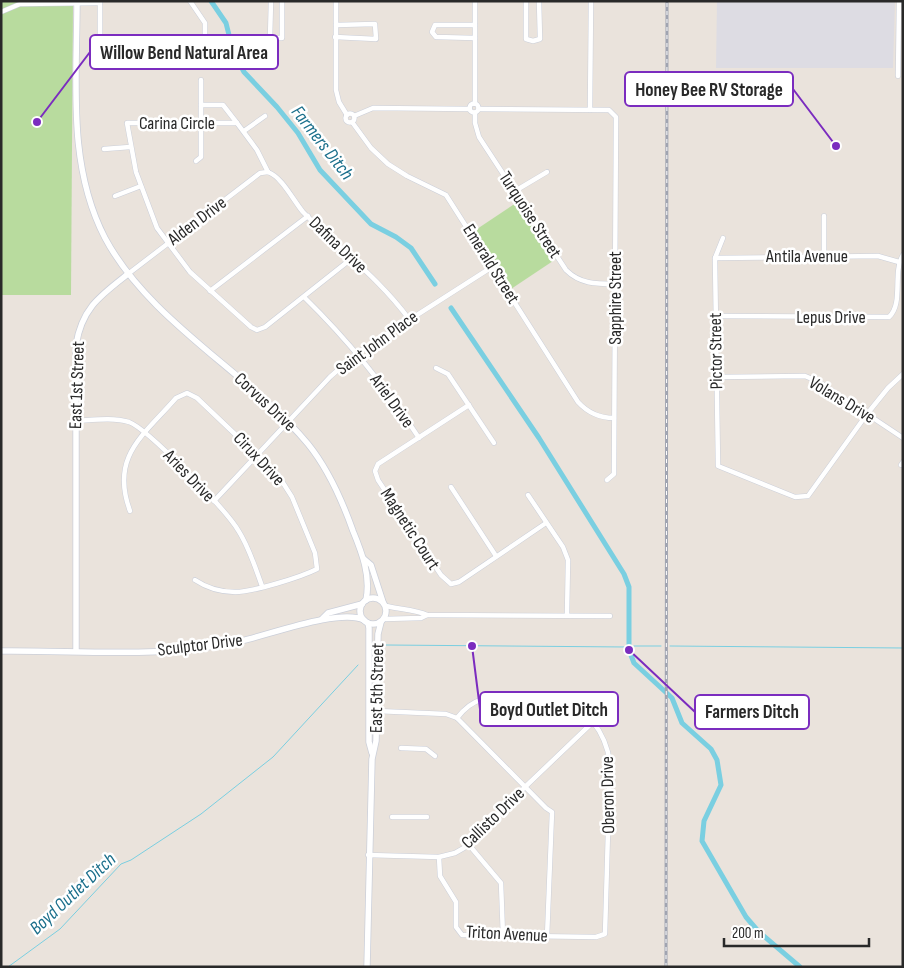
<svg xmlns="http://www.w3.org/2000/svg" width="904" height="968" font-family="'Sofia Sans Condensed',sans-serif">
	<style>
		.industrial { fill: #dddce3 }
		.green { fill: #b8db9e }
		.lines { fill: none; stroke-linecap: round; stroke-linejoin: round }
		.stream { stroke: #7acfe1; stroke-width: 1 }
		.canal { stroke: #7acfe1; stroke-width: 5 }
		.street-casing { stroke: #cbcfd9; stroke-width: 5.5 }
		.secondary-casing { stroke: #cbcfd9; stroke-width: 7 }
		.street { stroke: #fff; stroke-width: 4.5 }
		.secondary { stroke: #fff; stroke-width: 5.5 }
		.rail-casing { stroke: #a0a4b1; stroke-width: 3 }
		.rail { stroke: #fff; stroke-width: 1; stroke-dasharray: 4; stroke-linecap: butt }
		.labels { text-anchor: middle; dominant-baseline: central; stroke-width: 5; stroke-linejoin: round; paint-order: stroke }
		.street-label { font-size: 18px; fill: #292929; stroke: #fff }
		.water-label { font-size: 19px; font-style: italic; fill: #1b6f8b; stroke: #fff }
		.leader { fill: none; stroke: #7b2cbf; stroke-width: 2 }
		.callout-dot { fill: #7b2cbf; stroke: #fff; stroke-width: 2 }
		.callout { fill: #fff; stroke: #7b2cbf; stroke-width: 2 }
		.callout-label { font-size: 19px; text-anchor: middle; font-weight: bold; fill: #292929 }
	</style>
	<rect width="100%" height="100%" fill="#eae3dc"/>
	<polygon class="industrial" points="717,1 895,1 893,68 716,68"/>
	<g class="green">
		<polygon points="1,1 73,1 71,295 1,295"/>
		<polygon points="519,201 556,259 511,289 474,231"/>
	</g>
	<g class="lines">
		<g class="stream">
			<polyline points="385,645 626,647"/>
			<polyline points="634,646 661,646"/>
			<polyline points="670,646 903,648"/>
			<polyline points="8,967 60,929 121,864 131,860 201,814 273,757 358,665"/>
		</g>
		<g class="canal">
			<polyline points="211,1 226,23 233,51 244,72 277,107 298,133 320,170 371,224 396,237 411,248 435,284"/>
			<polyline points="451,308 539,438 624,574 629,587 629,650 634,663 672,698 682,723 711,749 717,760 721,785 704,821 702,841 746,917 758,931 800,967"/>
		</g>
		<g class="street-casing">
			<g id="street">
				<polyline points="100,1 100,53 104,60 201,59 205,50 205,23 190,1"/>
				<polyline points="271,1 270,38 282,38 282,1"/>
				<polyline points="336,1 336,90 339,102 347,115"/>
				<polyline points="526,1 526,39 533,41 540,39 539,1"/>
				<polyline points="1,12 20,4 100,3"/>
				<polyline points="335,37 376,39 375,24 336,25"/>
				<polyline points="475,38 436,37 432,32 435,25 475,25"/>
				<polyline points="898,76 899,1"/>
				<circle cx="474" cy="108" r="4.5"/>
				<polyline points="475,104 475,1"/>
				<polyline points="201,105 223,105 237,123"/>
				<polyline points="479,109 609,110 616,117 614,474 607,480"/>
				<polyline points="590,110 591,1"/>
				<path d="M475,113V123L479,137L566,270C580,284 596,284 615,284"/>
				<circle cx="350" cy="118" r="4.5"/>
				<polyline points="354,116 373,108 470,109"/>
				<path d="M352,122L371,148L388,164L407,176L446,195L578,402C588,413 599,418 614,418"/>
				<polyline points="244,131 265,116"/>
				<polyline points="104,149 130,147"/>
				<polyline points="196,161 201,157 201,80"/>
				<polyline points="268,172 257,150 237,123 127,123 136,172 157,228 190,272 251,327 257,330 265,327 351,259"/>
				<path d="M268,172C282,177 293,200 303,212C338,248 379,278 409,319"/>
				<polyline points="515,191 547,172"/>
				<polyline points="115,196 141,186"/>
				<polyline points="824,216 824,256"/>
				<polyline points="723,238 715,258 718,466 795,497 808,496 867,414 888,388 903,374"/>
				<polyline points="715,258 878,256 899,262"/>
				<polyline points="128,274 260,173 268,172"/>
				<polyline points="210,291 308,216"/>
				<path d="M304,297C348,340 386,387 419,438"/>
				<path d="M715,316L889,317C904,303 892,273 903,255"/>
				<polyline points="436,368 448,374 494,443"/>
				<polyline points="716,377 805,376 819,382 903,438"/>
				<polyline points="469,405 378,464 375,471 378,480 441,575 451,584 459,582 546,523"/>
				<path d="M76,421C93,420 113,417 129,422C148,429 226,510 238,530C249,547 255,567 262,586"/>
				<polyline points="901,465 903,462"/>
				<polyline points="451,487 496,556"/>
				<polyline points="528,495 563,547 568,560 567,615"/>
				<polyline points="214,501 330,377 356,354 492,267"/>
				<path d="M130,511C110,456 143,436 176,398L187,393L197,398L278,475L292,497L315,553L317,569C301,577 253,592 235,592C220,592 207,588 195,580"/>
				<path d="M386,606C398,609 417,610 427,615L610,616"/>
				<polyline points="384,619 421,618 427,615"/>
				<polyline points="377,711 446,714 457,718 546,808 552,812 547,937"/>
				<polyline points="401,748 426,749 435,756"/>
				<polyline points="392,817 427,817"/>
				<polyline points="469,845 501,883 503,936"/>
				<polyline points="368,855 439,857 455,853 469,845 525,787 593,722"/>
				<path d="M439,857L440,876L456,902V927L462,935L596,937L605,934L610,763C606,733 586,703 553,698C542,697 530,698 519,698C490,698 476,694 457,718"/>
			</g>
		</g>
		<g class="secondary-casing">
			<g id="secondary">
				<path d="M77,1C77,81 67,165 105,238C150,322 248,372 308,444C329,470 342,500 353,531C362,553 371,576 366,600"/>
				<polyline points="364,559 371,565 383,602"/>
				<circle cx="373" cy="611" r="13"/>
				<polyline points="322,619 328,613 362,604"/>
				<polyline points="368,623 369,628 369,742 372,753"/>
				<path d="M76,650V345C82,308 100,296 128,274"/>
				<path d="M1,651C81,650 163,659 241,641C269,635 340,608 364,620"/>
				<polyline points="367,967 372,759 376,741 378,634 381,622"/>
			</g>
		</g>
		<use href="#street" class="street"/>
		<use href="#secondary" class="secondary"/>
		<g class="rail-casing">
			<polyline id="rail" points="666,967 667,1"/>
		</g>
		<use href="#rail" class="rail"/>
	</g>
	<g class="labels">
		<g class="street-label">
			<text x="177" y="123">Carina Circle</text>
			<text transform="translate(530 215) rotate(57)">Turquoise Street</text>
			<text transform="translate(197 221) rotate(-37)">Alden Drive</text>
			<text transform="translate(338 245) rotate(44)">Dafina Drive</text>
			<text x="807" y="256">Antila Avenue</text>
			<text transform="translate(491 264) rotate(58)">Emerald Street</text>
			<text transform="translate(615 298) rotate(-90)">Sapphire Street</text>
			<text x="831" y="317">Lepus Drive</text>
			<text transform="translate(377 343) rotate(-36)">Saint John Place</text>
			<text transform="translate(716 351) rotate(-91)">Pictor Street</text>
			<text transform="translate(77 385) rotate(-88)">East 1st Street</text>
			<text transform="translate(842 400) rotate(31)">Volans Drive</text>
			<text transform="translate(392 401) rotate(54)">Ariel Drive</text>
			<text transform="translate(265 402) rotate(43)">Corvus Drive</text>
			<text transform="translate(259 459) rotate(47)">Cirux Drive</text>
			<text transform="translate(189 476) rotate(46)">Aries Drive</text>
			<text transform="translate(410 529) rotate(57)">Magnetic Court</text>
			<text transform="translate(200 645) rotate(-7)">Sculptor Drive</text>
			<text transform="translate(377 688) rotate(-89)">East 5th Street</text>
			<text transform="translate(608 795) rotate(-91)">Oberon Drive</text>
			<text transform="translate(493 818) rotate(-44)">Callisto Drive</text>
			<text transform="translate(507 934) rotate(3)">Triton Avenue</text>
		</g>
		<g class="water-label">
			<text transform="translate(322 143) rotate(52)">Farmers Ditch</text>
			<text transform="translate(73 894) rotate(-43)">Boyd Outlet Ditch</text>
		</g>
	</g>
	<path class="leader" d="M37 122L90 52M836 146L793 89M472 646L480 709M629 650L695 712"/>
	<g class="callout-dot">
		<circle cx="37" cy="122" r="5"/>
		<circle cx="836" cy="146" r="5"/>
		<circle cx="472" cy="646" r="5"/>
		<circle cx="629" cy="650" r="5"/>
	</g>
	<g class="callout">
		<rect x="90" y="35" width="188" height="34" rx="5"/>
		<rect x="625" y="72" width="168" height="34" rx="5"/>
		<rect x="480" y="692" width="138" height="34" rx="5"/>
		<rect x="695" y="695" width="114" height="34" rx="5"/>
	</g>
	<g class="callout-label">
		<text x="184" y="59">Willow Bend Natural Area</text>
		<text x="709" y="96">Honey Bee RV Storage</text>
		<text x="549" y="716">Boyd Outlet Ditch</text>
		<text x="752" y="718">Farmers Ditch</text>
	</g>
	<rect width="904" height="968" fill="none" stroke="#292929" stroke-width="5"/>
	<path d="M724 938v8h145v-8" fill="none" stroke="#292929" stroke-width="2.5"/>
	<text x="732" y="938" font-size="15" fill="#292929" stroke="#ffffff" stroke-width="4" paint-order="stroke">200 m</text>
</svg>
